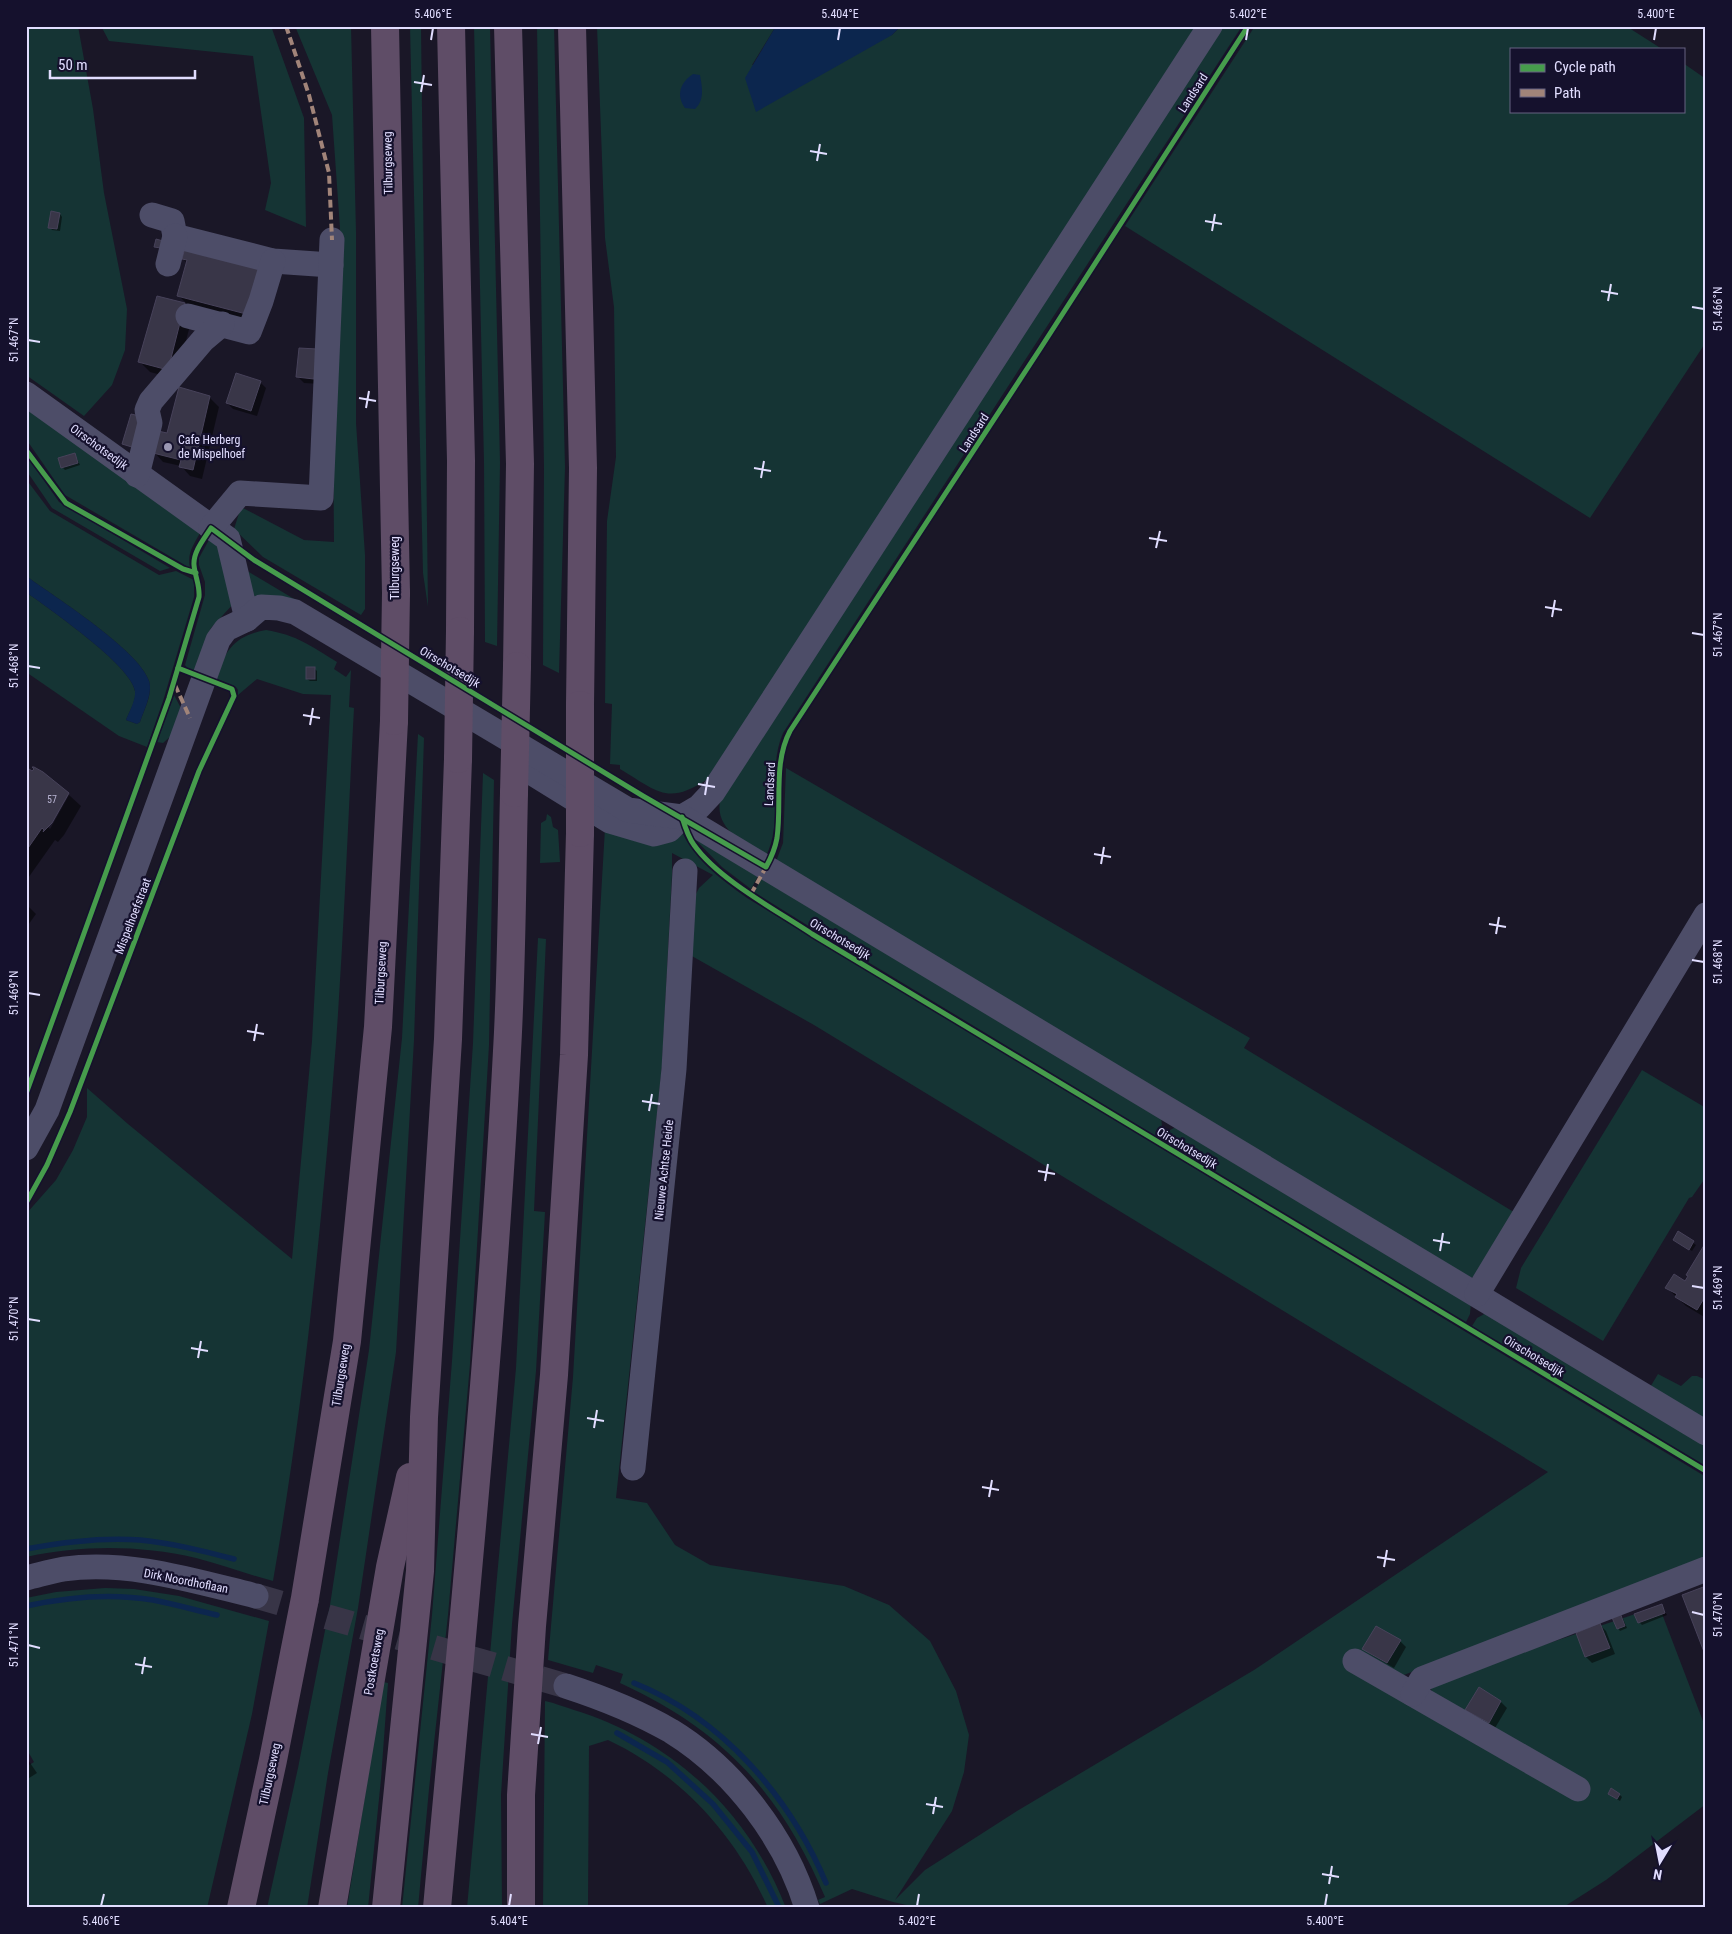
<svg xmlns="http://www.w3.org/2000/svg" width="1732" height="1934" font-family="'Roboto Condensed',sans-serif">
	<style>
		.green { fill: #153434; fill-rule: evenodd }
		.water { fill: #0c264e }
		.shadow { fill: #0007 }
		.lines { fill: none; stroke-linecap: round; stroke-linejoin: round }
		.stream { stroke: #0c264e; stroke-width: 5.5 }
		.building { fill: #393648; stroke: #47425a }
		.minor-tunnel { stroke: #383547; stroke-width: 25; stroke-dasharray: 25 12; stroke-linecap: butt }
		.minor { stroke: #4d4d68; stroke-width: 25 }
		.highway { stroke: #5f4d67; stroke-width: 28 }
		.highway-bridge { stroke: #5f4d67; stroke-width: 28 }
		.quiet { stroke: #a18479; stroke-width: 4; stroke-dasharray: 8 4; stroke-linecap: butt }
		.cycleway-casing { stroke: #15112d; stroke-width: 8 }
		.cycleway { stroke: #469c4c; stroke-width: 5 }
		.ticks { fill: none; stroke: #e1ddff; stroke-width: 2 }
		.poi-dot { fill: #9b98b3; stroke: #15112d; stroke-width: 2 }
		.labels { text-anchor: middle; dominant-baseline: central; stroke-width: 4.5; stroke-linejoin: round; paint-order: stroke }
		.number-label { font-size: 10px; fill: #b7b3d1 }
		.street-label { font-size: 12px; fill: #e1ddff; stroke: #15112d }
		.poi-label { font-size: 12px; fill: #e1ddff; stroke: #15112d; text-anchor: start }
		.neatline { fill: none; stroke: #e1ddff; stroke-width: 2 }
		.ticks-label { font-size: 12px; text-anchor: middle; fill: #e1ddff }
	</style>
	<rect width="100%" height="100%" fill="#1a1727"/>
	<g class="green">
		<polygon points="26,26 78,26 93,109 104,193 127,309 125,350 112,385 84,416 26,375"/>
		<polygon points="101,26 271,26 304,118 306,227 265,210 271,183 253,56 109,41"/>
		<polygon points="295,26 351,26 356,232 356,423 365,555 365,609 361,615 263,557 234,529 241,507 304,540 334,542 333,422 340,228 332,115"/>
		<polygon points="410,26 421,26 428,607 423,573"/>
		<polygon points="474,26 490,26 500,463 497,646 485,642 484,462"/>
		<polygon points="537,26 554,26 565,467 559,673 543,665 544,467"/>
		<path d="M597,26H776L752,65L892,35L901,26H1201L708,779C667,806 657,791 620,769V765L610,764L612,704L605,703L607,521L616,457L614,307L605,238Z"/>
		<path d="M1223,26H1242L783,733C766,772 785,818 766,856C745,843 715,830 720,801Z"/>
		<polygon points="1255,26 1626,26 1662,49 1511,49 1511,111 1683,111 1683,63 1706,79 1706,342 1590,518 1125,226"/>
		<path d="M26,406L200,533C193,546 187,553 190,568L65,495L26,439Z"/>
		<polygon points="26,455 59,502 170,568 160,571 52,508 26,470"/>
		<path d="M26,479L50,511L159,575L176,571L194,580V597L163,701L147,747L119,736L26,672V592C49,609 131,665 135,691C137,700 129,712 126,720L137,724L140,722C144,710 153,694 149,681C139,650 55,597 26,576Z"/>
		<polygon points="209,540 222,548 235,602 211,628 195,671 188,669 185,665 205,595 205,582 199,565 199,558"/>
		<polygon points="244,569 435,683 256,597 253,595"/>
		<path d="M266,630C297,635 311,646 337,662L334,669L346,677L351,670L349,707L354,708C348,820 344,931 336,1043C322,1223 304,1403 273,1581C247,1574 222,1565 196,1558C139,1545 83,1545 26,1557V1214L56,1180L73,1150L87,1117V1088L128,1124L292,1259L312,1041L331,695L303,694L257,679L238,695V690L236,687L215,678C226,650 234,636 266,630Z"/>
		<polygon points="174,695 182,710 172,735 163,743 157,742"/>
		<polygon points="418,734 424,738 414,1040 396,1352 358,1608 328,1773 307,1908 267,1908 298,1768 330,1605 369,1350 402,1038"/>
		<polygon points="786,768 1250,1038 1244,1048 1517,1214 1479,1275 1471,1278 775,864 783,843"/>
		<polygon points="483,773 494,780 489,1045 470,1364 448,1615 429,1789 418,1908 402,1908 432,1615 452,1361 473,1043"/>
		<polygon points="547,814 551,817 553,827 558,830 560,862 540,863 541,823 546,820"/>
		<path d="M605,828L673,838L683,834C697,862 722,880 747,898L1706,1477V1549L1702,1563L1401,1676L1435,1699L1431,1689L1437,1681L1659,1606L1706,1729V1804L1606,1880L1562,1908H920L893,1902L852,1889L820,1904L818,1900L825,1897C781,1794 723,1730 620,1683L623,1674L596,1665L593,1673L548,1660L573,1377ZM672,853L713,875L699,888L695,896L690,955L814,1025L1548,1472L1254,1670L1017,1811L925,1870L895,1900L952,1811L964,1772L969,1735L956,1691L930,1641L889,1605L844,1586L710,1565L675,1545L647,1503L616,1498L662,1066L672,874Z"/>
		<polygon points="688,832 759,874 751,889 722,867"/>
		<polygon points="763,876 1161,1115 1162,1127 1156,1136 815,930 754,892"/>
		<polygon points="538,938 546,939 534,1211 545,1212 536,1371 512,1624 501,1795 502,1908 467,1908 516,1368"/>
		<polygon points="1642,1070 1706,1108 1706,1177 1692,1197 1689,1198 1603,1341 1516,1288 1521,1268"/>
		<polygon points="1178,1126 1471,1302 1470,1314 1466,1322 1163,1140 1168,1131"/>
		<polygon points="1488,1312 1706,1445 1706,1466 1472,1326 1477,1318"/>
		<polygon points="1658,1374 1681,1386 1692,1376 1697,1376 1706,1380 1706,1424 1649,1389"/>
		<polygon points="105,1588 134,1589 179,1596 269,1621 252,1714 207,1908 26,1908 26,1767 34,1762 26,1748 26,1598 56,1592"/>
		<polygon points="383,1682 388,1683 381,1779 368,1908 347,1908"/>
		<path d="M545,1701C555,1703 564,1707 574,1710C672,1740 749,1812 786,1908H768C736,1835 680,1774 608,1740L589,1746L588,1908H543Z"/>
	</g>
	<g class="water">
		<polygon points="776,26 901,26 892,35 756,112 745,78"/>
		<path d="M693,74L700,75C702,87 705,100 695,109L685,108C676,95 680,83 693,74Z"/>
		<path d="M26,576C55,597 139,650 149,681C153,693 144,710 140,722L137,724L126,720C129,712 136,700 135,691C131,665 49,609 26,592Z"/>
	</g>
	<g class="shadow">
		<polygon points="60,214 62,217 60,231 52,230 50,227"/>
		<polygon points="183,259 270,278 259,323 188,305 179,296 187,263"/>
		<polygon points="158,297 193,314 176,379 150,372 140,362"/>
		<polygon points="316,351 320,384 304,383 298,377"/>
		<polygon points="260,382 266,388 257,416 233,409 227,403"/>
		<polygon points="209,397 219,407 202,479 190,476 181,466 163,462 154,452"/>
		<polygon points="75,454 80,465 65,470 62,467"/>
		<polygon points="314,668 317,671 317,681 310,681 307,679"/>
		<polygon points="26,768 48,827 50,829 69,795 81,806 64,835 58,842 55,840 26,881"/>
		<polygon points="26,904 36,914 26,928"/>
		<polygon points="1679,1233 1696,1245 1692,1251 1678,1242"/>
		<polygon points="1706,1244 1706,1318 1686,1306 1667,1288 1686,1283"/>
		<polygon points="1661,1605 1667,1615 1642,1625 1639,1622"/>
		<polygon points="1621,1614 1627,1628 1620,1631 1618,1628"/>
		<polygon points="1600,1625 1606,1631 1615,1654 1592,1663 1586,1657 1577,1634"/>
		<polygon points="1400,1641 1406,1647 1394,1668 1370,1654 1364,1648"/>
		<polygon points="1479,1689 1501,1702 1507,1708 1495,1728 1473,1716"/>
		<polygon points="26,1757 37,1773 26,1780"/>
		<polygon points="1609,1794 1620,1795 1622,1797 1620,1801"/>
	</g>
	<g class="lines">
		<g class="stream">
			<path d="M26,1549C63,1542 103,1537 140,1540C172,1543 203,1551 234,1559"/>
			<path d="M26,1606C67,1597 111,1593 153,1600C174,1604 195,1610 217,1615"/>
			<path d="M634,1683C722,1718 790,1797 826,1883"/>
			<polyline points="617,1733 667,1762 713,1804 752,1852 779,1907"/>
		</g>
	</g>
	<g class="building">
		<polygon points="51,211 60,213 57,229 48,228"/>
		<polygon points="156,239 163,241 161,248 154,247"/>
		<polygon points="185,248 262,267 250,315 177,296 187,260 182,259"/>
		<polygon points="157,296 185,303 168,370 138,362"/>
		<polygon points="299,348 317,349 314,379 296,377"/>
		<polygon points="236,373 261,381 251,411 226,403"/>
		<polygon points="179,387 210,396 193,470 179,467 181,460 153,453 158,431 167,433"/>
		<polygon points="131,414 144,417 135,448 122,444"/>
		<polygon points="75,453 78,463 61,468 58,458"/>
		<rect x="306" y="667" width="9" height="12"/>
		<polygon points="26,767 32,771 34,769 32,767 34,767 43,772 69,793 52,823 43,832 44,830 42,828 26,851"/>
		<polygon points="1678,1231 1694,1241 1689,1250 1673,1240"/>
		<polygon points="1706,1242 1706,1295 1697,1310 1675,1297 1677,1294 1665,1288 1674,1274 1685,1281 1688,1276 1686,1275"/>
		<polygon points="1706,1586 1706,1657 1682,1595"/>
		<polygon points="1662,1604 1665,1613 1638,1623 1634,1614"/>
		<polygon points="1619,1610 1625,1626 1617,1629 1610,1613"/>
		<polygon points="1600,1623 1610,1648 1585,1657 1576,1633"/>
		<polygon points="1376,1626 1401,1640 1387,1663 1362,1649"/>
		<polygon points="1479,1687 1501,1701 1489,1723 1465,1710"/>
		<polygon points="1611,1788 1620,1794 1617,1799 1608,1794"/>
	</g>
	<g class="lines">
		<polyline class="minor-tunnel" points="256,1596 566,1686"/>
		<g class="minor">
			<polyline points="152,215 172,221 175,236 273,261 331,265"/>
			<polyline points="168,264 175,236"/>
			<polyline points="188,316 249,332 261,301 273,261"/>
			<polyline points="26,394 228,539 247,619"/>
			<polyline points="137,475 150,423 147,410 151,401 203,340 222,324"/>
			<polyline points="211,528 240,493 321,498 332,240"/>
			<polyline points="521,766 610,821 654,834 669,830 682,817 699,807 713,792 1210,26"/>
			<polyline points="26,1148 47,1110 218,640 226,629 247,619 261,607 279,608 295,612 628,810 682,817 1706,1433"/>
			<polyline points="1477,1294 1706,915"/>
			<polyline points="633,1468 674,1069 685,871"/>
			<path d="M26,1578C39,1575 51,1571 64,1569C128,1560 194,1581 256,1596"/>
			<polyline points="1355,1661 1578,1789"/>
			<path d="M566,1686C603,1698 638,1712 671,1731C733,1769 786,1838 807,1908"/>
			<polyline points="1413,1694 1422,1679 1706,1569"/>
		</g>
		<g class="highway">
			<polyline points="385,26 396,593"/>
			<polyline points="451,26 461,461 460,631"/>
			<polyline points="508,26 520,464 517,666"/>
			<polyline points="572,26 583,468 580,705"/>
			<polyline points="241,1908 273,1760 305,1598 347,1341 378,1027 394,721"/>
			<polyline points="332,1908 390,1567 410,1477"/>
			<polyline points="386,1908 420,1571 424,1417 448,1039 458,759"/>
			<path d="M437,1908C463,1622 492,1337 507,1051C512,965 512,879 514,793"/>
			<polyline points="521,1908 521,1795 532,1626 554,1375 574,1055 580,833"/>
		</g>
		<g class="highway-bridge">
			<polyline points="580,705 580,833"/>
			<polyline points="394,721 396,593"/>
			<polyline points="458,759 460,631"/>
			<polyline points="514,793 517,666"/>
		</g>
		<g class="quiet">
			<polyline points="286,26 309,95 329,173 332,240"/>
			<polyline points="175,685 190,718"/>
			<polyline points="751,894 766,867"/>
		</g>
		<g class="cycleway-casing">
			<g id="cycleway">
				<polyline points="26,450 66,503 183,569 196,573"/>
				<path d="M682,817C685,827 688,837 694,845C719,880 776,910 812,934L1706,1471"/>
				<path d="M26,1094L169,698L199,597C200,585 195,577 194,565C193,552 204,539 211,528L254,560L643,796L766,867C771,858 775,849 777,838C782,803 773,763 790,731L1040,349L1248,26"/>
				<polyline points="26,1203 47,1165 70,1112 199,771 234,696 232,689 178,668"/>
			</g>
		</g>
		<use href="#cycleway" class="cycleway"/>
	</g>
	<path class="ticks" d="M431,40L433,28M838,40L840,28M1246,40L1248,28M1654,40L1656,28M414,82L432,85M421,92L424,75M810,151L827,154M817,161L820,144M1205,221L1222,224M1212,231L1215,214M1601,291L1618,294M1608,301L1611,284M1692,307L1704,309M28,340L40,342M359,398L376,401M366,408L369,391M754,468L771,471M761,478L764,461M1149,538L1167,541M1156,548L1160,531M1545,607L1562,610M1552,617L1555,600M1692,633L1704,635M28,666L40,668M303,715L320,718M310,725L313,708M698,784L715,787M705,795L708,777M1094,854L1111,857M1101,864L1104,847M1489,924L1506,927M1496,934L1499,917M1692,960L1704,962M28,993L40,995M247,1031L264,1034M254,1041L257,1024M642,1101L660,1104M649,1111L652,1094M1038,1171L1055,1174M1045,1181L1048,1164M1433,1240L1450,1243M1440,1251L1443,1233M1692,1286L1704,1288M28,1319L40,1321M191,1348L208,1351M198,1358L201,1341M587,1418L604,1421M594,1428L597,1410M982,1487L999,1490M989,1497L992,1480M1377,1557L1395,1560M1384,1567L1387,1550M1692,1612L1704,1615M28,1645L40,1648M135,1664L152,1667M142,1674L145,1657M531,1734L548,1737M538,1744L541,1727M926,1804L943,1807M933,1814L936,1797M1322,1874L1339,1877M1329,1884L1332,1866M101,1906L104,1894M509,1906L511,1894M917,1906L919,1894M1325,1906L1327,1894"/>
	<circle class="poi-dot" cx="168" cy="447" r="5"/>
	<g class="labels">
		<g class="number-label">
			<text x="52" y="799">57</text>
		</g>
		<g class="street-label">
			<text transform="translate(1193 93) rotate(-57)">Landsard</text>
			<text transform="translate(388 163) rotate(-91)">Tilburgseweg</text>
			<text transform="translate(974 433) rotate(-57)">Landsard</text>
			<text transform="translate(99 447) rotate(36)">Oirschotsedijk</text>
			<text transform="translate(395 568) rotate(-90)">Tilburgseweg</text>
			<text transform="translate(450 667) rotate(31)">Oirschotsedijk</text>
			<text transform="translate(770 784) rotate(-87)">Landsard</text>
			<text transform="translate(133 916) rotate(-69)">Mispelhoefstraat</text>
			<text transform="translate(840 939) rotate(31)">Oirschotsedijk</text>
			<text transform="translate(381 973) rotate(-87)">Tilburgseweg</text>
			<text transform="translate(1187 1148) rotate(31)">Oirschotsedijk</text>
			<text transform="translate(664 1170) rotate(-84)">Nieuwe Achtse Heide</text>
			<text transform="translate(1534 1356) rotate(31)">Oirschotsedijk</text>
			<text transform="translate(341 1375) rotate(-81)">Tilburgseweg</text>
			<text transform="translate(186 1581) rotate(11)">Dirk Noordhoflaan</text>
			<text transform="translate(374 1662) rotate(-80)">Postkoetsweg</text>
			<text transform="translate(270 1774) rotate(-78)">Tilburgseweg</text>
		</g>
		<g class="poi-label">
			<text x="178" y="440">Cafe Herberg<tspan x="178" dy="14">de Mispelhoef</tspan></text>
		</g>
	</g>
	<rect width="1732" height="1934" fill="none" stroke="#15112d" stroke-width="55"/>
	<rect x="1510" y="48" width="175" height="65" fill="#15112d" stroke="#676381"/>
	<rect x="1520" y="64" width="25" height="8" fill="#469c4c" stroke="#676381"/>
	<text x="1554" y="72" font-size="15" fill="#e1ddff">Cycle path</text>
	<rect x="1520" y="89" width="25" height="8" fill="#a18479" stroke="#676381"/>
	<text x="1554" y="98" font-size="15" fill="#e1ddff">Path</text>
	<g transform="translate(1660 1862) rotate(190)" stroke="#15112d" stroke-width="4" paint-order="stroke">
	<path d="M0-4L9 19L0 12L-9 19Z" fill="#e1ddff"/>
	<text y="-8" font-size="14" font-weight="bold" text-anchor="middle" fill="#e1ddff">N</text>
	</g>
	<path d="M50 70v8h145v-8" fill="none" stroke="#e1ddff" stroke-width="2.5"/>
	<text x="58" y="70" font-size="15" fill="#e1ddff" stroke="#15112d" stroke-width="4" paint-order="stroke">50 m</text>
	<rect x="28" y="28" width="1676" height="1878" class="neatline"/>
	<g class="ticks-label">
		<text x="433" y="18">5.406°E</text>
		<text x="840" y="18">5.404°E</text>
		<text x="1248" y="18">5.402°E</text>
		<text x="1656" y="18">5.400°E</text>
		<text transform="translate(1718 309) rotate(-90)" y="4">51.466°N</text>
		<text transform="translate(14 340) rotate(-90)" y="4">51.467°N</text>
		<text transform="translate(1718 635) rotate(-90)" y="4">51.467°N</text>
		<text transform="translate(14 666) rotate(-90)" y="4">51.468°N</text>
		<text transform="translate(1718 962) rotate(-90)" y="4">51.468°N</text>
		<text transform="translate(14 993) rotate(-90)" y="4">51.469°N</text>
		<text transform="translate(1718 1288) rotate(-90)" y="4">51.469°N</text>
		<text transform="translate(14 1319) rotate(-90)" y="4">51.470°N</text>
		<text transform="translate(1718 1615) rotate(-90)" y="4">51.470°N</text>
		<text transform="translate(14 1645) rotate(-90)" y="4">51.471°N</text>
		<text x="101" y="1925">5.406°E</text>
		<text x="509" y="1925">5.404°E</text>
		<text x="917" y="1925">5.402°E</text>
		<text x="1325" y="1925">5.400°E</text>
	</g>
</svg>
